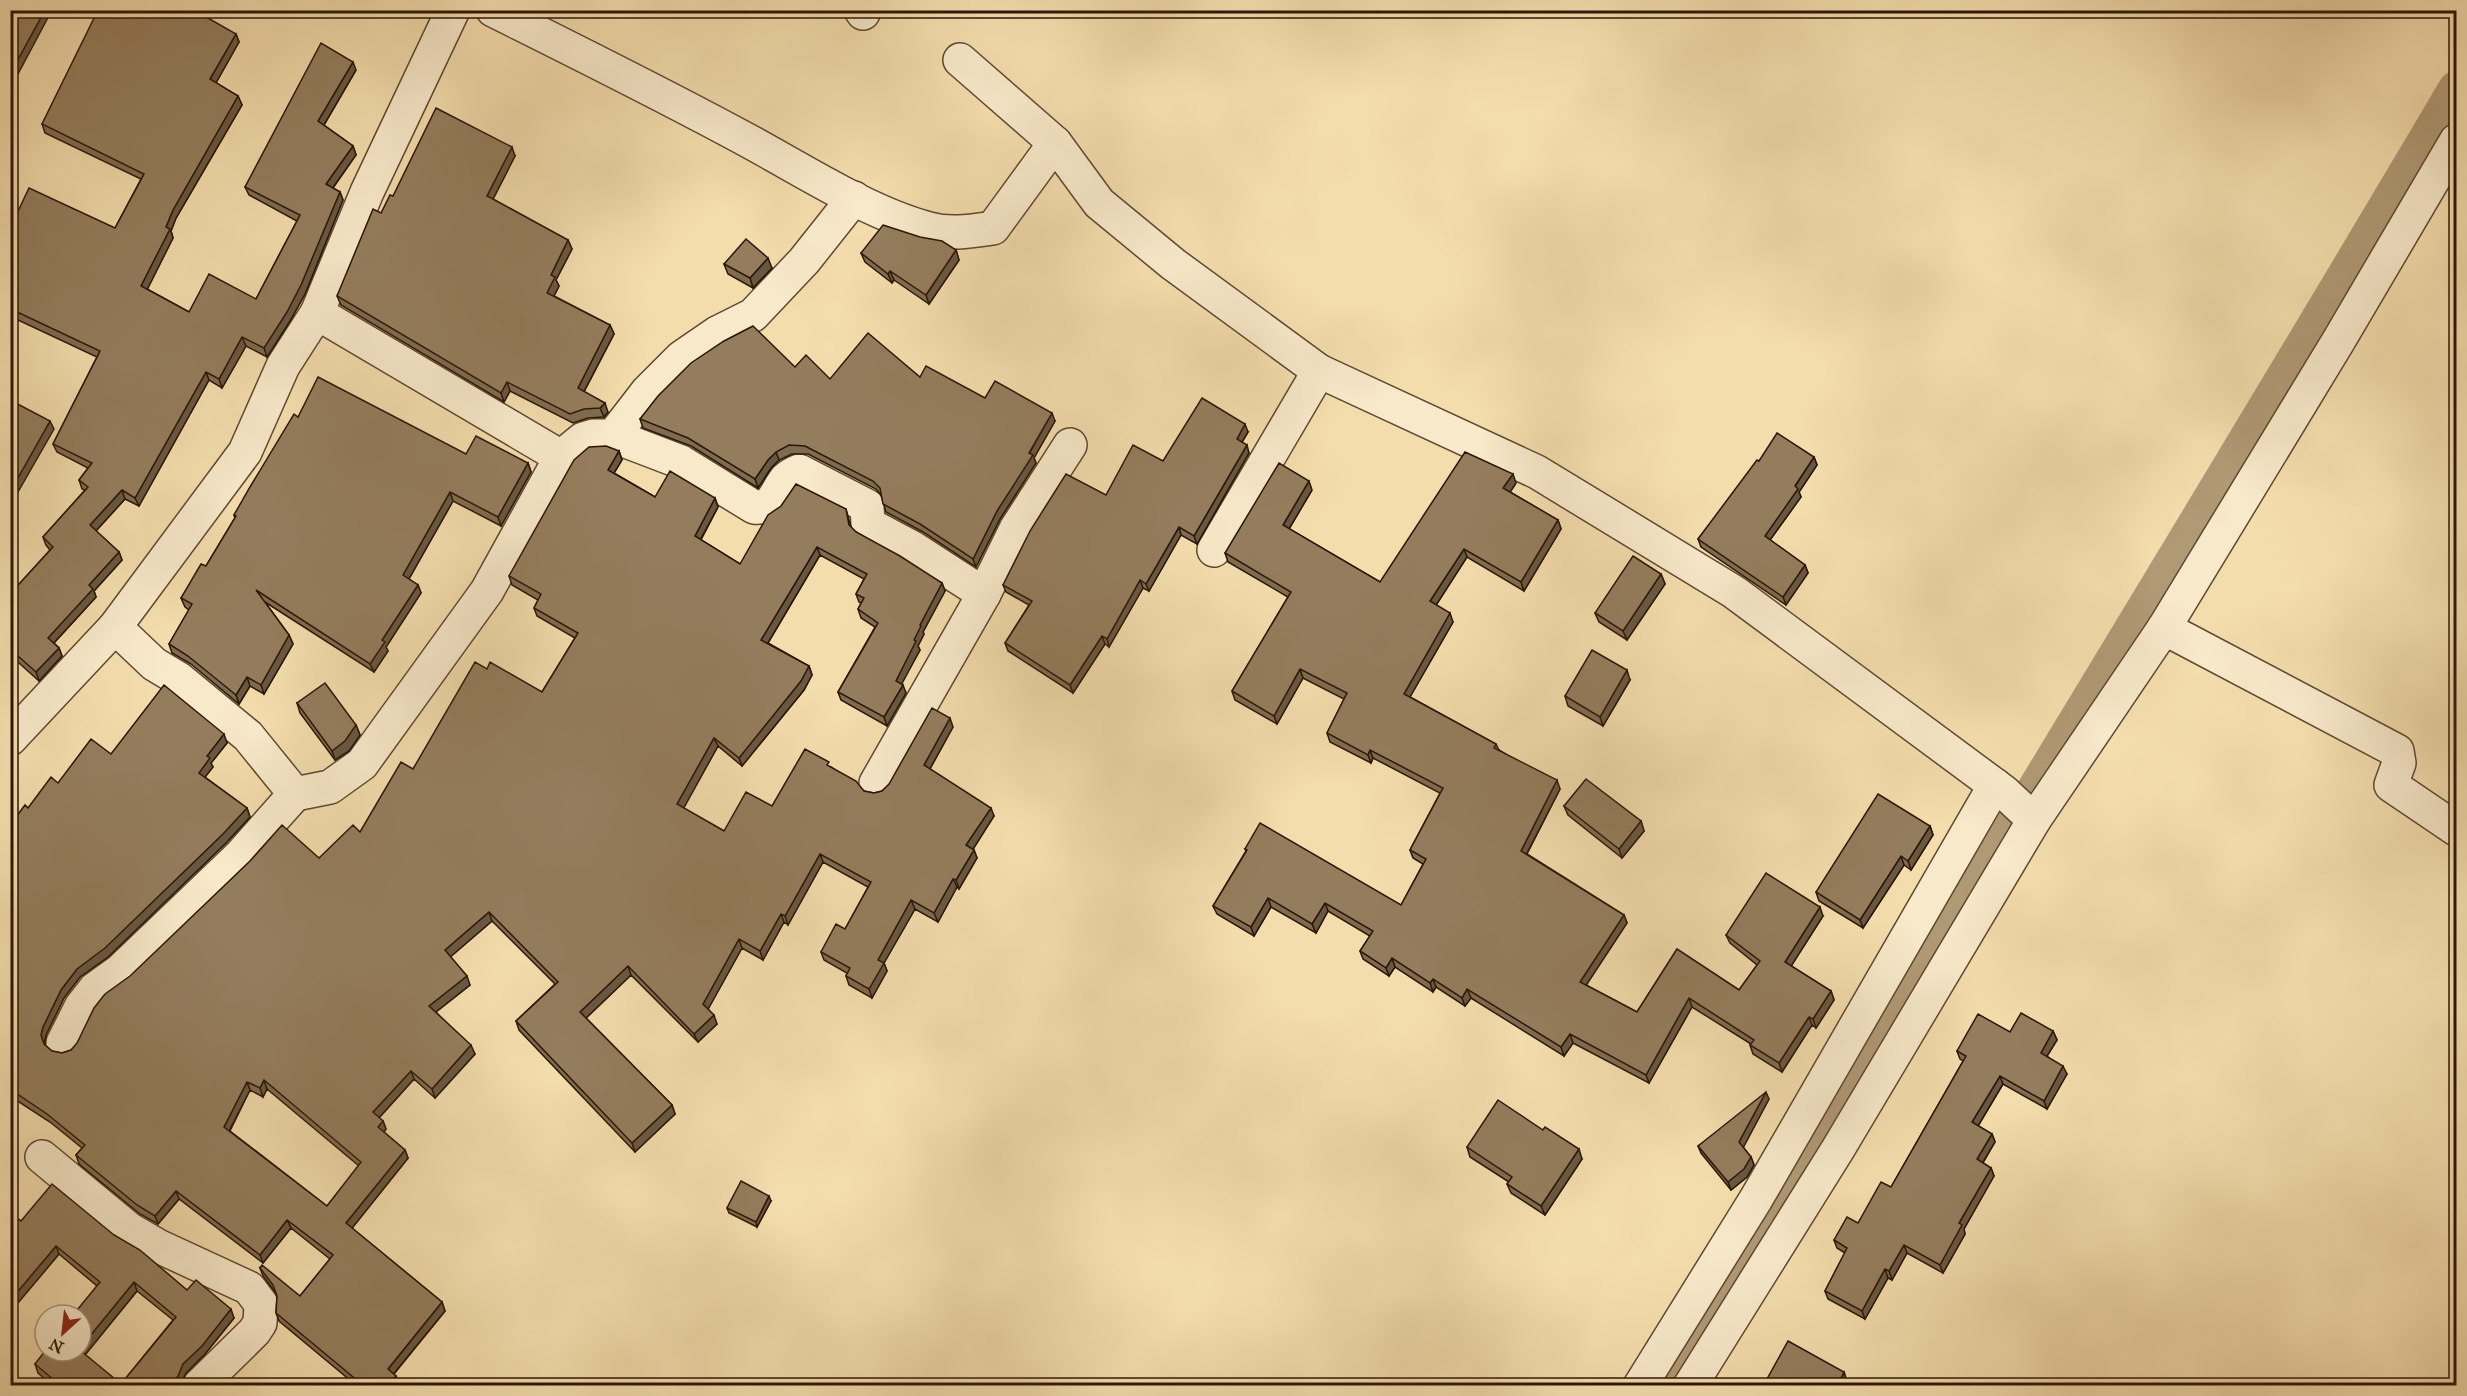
<svg xmlns="http://www.w3.org/2000/svg" width="2467" height="1396" font-family="'IM FELL Great Primer',serif">
	<style>
		.lines { fill: none; stroke-linecap: round; stroke-linejoin: round }
		.canal { stroke: #b09975; stroke-width: 36 }
		.minor-casing { stroke: #5e4830; stroke-width: 36 }
		.minor { stroke: #f8e9ca; stroke-width: 33 }
		.wall { fill: #7f6c50; stroke: #2c1607; stroke-width: 1.5; fill-rule: evenodd }
		.shaded-wall { fill: #685841; stroke: #2c1607; stroke-width: 1.5 }
		.building { fill: #947d5d; stroke: #2c1607; stroke-width: 1.5; fill-rule: evenodd }
	</style>
	<rect width="100%" height="100%" fill="#f4ddad"/>
	<filter id="stains"><feTurbulence type="fractalNoise" baseFrequency=".00333" numOctaves="4"/><feColorMatrix values="0 0 0 0 .2 0 0 0 0 .09 0 0 0 0 .02 0 0 0 .5 -.17"/></filter>
	<radialGradient id="worn" r=".72"><stop offset=".6" stop-color="#630" stop-opacity="0"/><stop offset="1" stop-color="#630" stop-opacity=".3"/></radialGradient>
	<g class="lines">
		<path class="canal" d="M1673,1386C1934,953 2199,524 2456,89"/>
		<g class="minor-casing">
			<g id="minor">
				<path d="M493,10C577,52 662,94 745,139C801,169 868,213 929,229C950,235 972,231 993,228L1055,143"/>
				<polyline points="861,10 863,13"/>
				<polyline points="960,60 1055,143 1099,203 1173,264 1319,371 1537,472 1734,592 2004,792 2034,820"/>
				<polyline points="317,313 561,457"/>
				<path d="M613,436L681,462L754,507C774,509 775,492 786,479C789,476 794,473 799,471L867,506L868,524L913,548L984,594L1016,529L1070,445"/>
				<polyline points="1214,550 1319,371"/>
				<polyline points="2164,628 2397,751 2399,763 2391,785 2456,829"/>
				<polyline points="10,739 115,627 245,452 283,366 317,313 367,192 453,10"/>
				<polyline points="876,783 984,594"/>
				<polyline points="295,794 330,787 362,764 487,591 561,457 583,439 593,436 613,436 647,392 682,357 717,333 753,315 804,261 854,198"/>
				<polyline points="63,1043 81,1007 95,989 120,971 240,856 295,794 248,736 179,679 154,664 115,627"/>
				<polyline points="42,1157 129,1229 158,1246 249,1288 261,1304 260,1323 254,1332 199,1386"/>
				<polyline points="1640,1386 1756,1199 1995,785"/>
				<polyline points="1690,1386 1838,1149 2034,820 2164,628 2339,340 2456,141"/>
			</g>
		</g>
		<use href="#minor" class="minor"/>
	</g>
	<g class="wall">
		<polygon points="236,34 239,42 216,83 238,96 242,105 176,218 171,231 173,238 147,289 189,312 256,299 297,221 249,195 245,187 356,70 324,125 353,146 356,155 333,188 340,192 343,200 305,294 290,321 267,357 246,346 222,388 209,380 139,506 125,499 96,531 119,552 122,560 94,591 96,597 54,643 59,648 62,656 39,681 10,655 10,594 50,550 46,545 43,537 85,490 82,489 79,480 88,468 57,452 53,444 97,357 16,319 10,332 10,225 115,228 141,179 45,133 42,124"/>
		<polygon points="515,156 493,199 568,240 572,249 556,280 559,286 554,296 610,325 614,334 584,392 608,412 604,417 588,418 573,423 510,391 504,402 341,305 337,296 381,213"/>
		<polygon points="956,250 959,260 929,304 894,280 892,283 865,262 861,253"/>
		<polygon points="724,264 772,268 753,288 728,274"/>
		<polygon points="795,367 830,379 920,377 1055,421 1034,458 1036,463 1000,519 976,567 923,532 886,512 881,495 876,489 808,454 792,454 779,460 771,468 758,488 691,446 643,428 640,419"/>
		<polygon points="298,417 466,454 528,463 531,472 501,526 453,501 409,579 418,585 421,593 386,647 388,651 374,672 265,602 289,635 293,644 264,694 250,686 239,704 191,664 172,653 169,644 189,610 185,607 181,598 206,566 235,518 234,515"/>
		<polygon points="1248,432 1242,442 1249,453 1197,544 1181,535 1149,591 1143,588 1109,647 1105,644 1073,693 1008,651 1005,643 1029,605 1006,592 1003,585 1106,495 1163,461"/>
		<path d="M619,451L622,460L614,473L655,497L715,498L718,507L701,540L740,564L846,509L851,527L856,532L942,583L945,591L923,632L924,634L918,646L920,650L901,684L906,693L887,726L841,700L838,692L875,627L861,618L858,609L861,603L859,602L856,594L864,579L820,555L768,643L809,666L812,675L804,690L742,766L718,746L683,808L724,831L772,806L831,767L864,791L874,793L882,791L953,727L930,769L994,816L973,849L974,850L977,858L959,889L957,887L938,922L915,909L884,963L887,971L872,998L849,985L846,976L847,973L824,960L821,952L845,929L868,887L823,862L788,925L784,922L763,960L742,948L708,1009L717,1024L698,1042L631,975L586,1018L672,1105L675,1114L635,1152L519,1030L516,1021L555,984L492,921L450,957L470,985L436,1012L475,1054L435,1098L414,1079L379,1118L383,1121L386,1129L384,1132L405,1150L408,1158L352,1228L442,1302L445,1311L394,1374L400,1384L399,1386H357L279,1321L276,1313L277,1296L275,1292L263,1276L260,1268L300,1296L330,1259L291,1228L263,1263L179,1199L158,1224L140,1214L79,1164L76,1155L82,1148L50,1122L10,1096V825L28,808L58,783L111,754L227,743L211,763L213,767L205,777L247,808L250,817L226,843L108,957L80,977L64,998L46,1035L45,1045L52,1051L62,1053L71,1050L319,858L360,832L413,769L487,669L542,692L575,638L537,616L534,608L538,600L512,585L509,576ZM267,1089L359,1166L327,1206L230,1131L250,1090L263,1097Z"/>
		<polygon points="1814,457 1817,465 1799,492 1801,497 1770,540 1805,565 1808,573 1786,605 1701,547 1698,539 1759,461"/>
		<polygon points="1516,483 1510,492 1558,520 1561,529 1524,591 1467,557 1436,605 1453,622 1410,697 1496,744 1499,750 1560,789 1527,854 1624,915 1627,923 1586,985 1637,1012 1677,949 1739,990 1757,965 1730,943 1726,935 1823,916 1791,966 1831,991 1834,1000 1816,1028 1812,1025 1782,1072 1753,1054 1750,1045 1751,1044 1692,1007 1649,1083 1573,1043 1564,1056 1471,998 1465,1006 1436,987 1433,992 1395,967 1389,976 1363,959 1360,951 1370,936 1328,911 1316,933 1271,907 1254,936 1217,914 1213,906 1246,851 1245,849 1401,905 1423,864 1413,858 1410,850 1440,793 1373,758 1371,763 1330,742 1327,733 1344,699 1303,678 1277,724 1235,700 1232,691 1288,597 1228,562 1225,553 1312,490 1289,529 1380,582"/>
		<polygon points="1661,574 1665,584 1627,640 1599,622 1595,613"/>
		<polygon points="1630,680 1603,726 1568,706 1565,696"/>
		<polygon points="297,703 356,725 360,735 349,751 335,760 300,713"/>
		<polygon points="1564,806 1641,821 1644,831 1622,858 1568,815"/>
		<polygon points="1930,826 1933,835 1911,870 1904,865 1863,928 1819,901 1816,892"/>
		<polygon points="2053,1031 2057,1040 2047,1056 2067,1074 2047,1109 2003,1084 1978,1126 1992,1134 1995,1142 1983,1163 1991,1168 1994,1176 1964,1229 1965,1234 1943,1273 1907,1253 1892,1280 1888,1278 1865,1319 1828,1299 1825,1291 1845,1253 1837,1248 1834,1240 1858,1223 1891,1187 1963,1061 1960,1059 1957,1051"/>
		<polygon points="1769,1099 1743,1147 1751,1157 1754,1165 1747,1177 1731,1190 1701,1153 1698,1146"/>
		<polygon points="1467,1147 1582,1159 1545,1215 1511,1193 1507,1184 1509,1182 1470,1157"/>
		<polygon points="771,1201 757,1227 729,1213 727,1208"/>
		<path d="M10,1213L21,1221L114,1235L187,1290L234,1318L205,1354L186,1373L180,1386H53L38,1373L35,1364L81,1351V1315L97,1286L59,1254L17,1304L13,1300L10,1303ZM137,1291L173,1320L121,1384L85,1355Z"/>
		<polygon points="1844,1372 1847,1382 1845,1386 1770,1386 1767,1379"/>
	</g>
	<g class="shaded-wall">
		<polygon points="45,10 52,10 10,89 10,74"/>
		<polygon points="236,34 239,42 213,88 210,79"/>
		<polygon points="353,62 356,70 321,130 318,121"/>
		<polygon points="238,96 242,105 176,218 171,231 173,238 145,294 141,286 173,210"/>
		<polygon points="353,146 356,155 329,193 326,184"/>
		<polygon points="512,147 515,156 490,205 487,196"/>
		<polygon points="340,192 343,200 305,294 290,321 267,357 264,348"/>
		<polygon points="568,240 572,249 556,280 559,286 551,302 547,293 551,275"/>
		<polygon points="956,250 959,260 929,304 926,295"/>
		<polygon points="768,258 772,268 753,288 750,278"/>
		<polygon points="890,271 894,280 892,283 888,274"/>
		<polygon points="13,310 16,319 10,332 10,316"/>
		<polygon points="610,325 614,334 581,397 578,388"/>
		<polygon points="242,337 246,346 222,388 219,379"/>
		<polygon points="206,372 209,380 139,506 135,498"/>
		<polygon points="507,382 510,391 504,402 501,393"/>
		<polygon points="605,403 608,412 604,417 600,408"/>
		<polygon points="1052,413 1055,421 1034,458 1036,463 1000,519 976,567 973,559 997,511"/>
		<polygon points="50,421 54,429 10,506 10,492"/>
		<polygon points="1245,424 1248,432 1239,447 1237,439"/>
		<polygon points="1247,445 1249,453 1197,544 1194,536"/>
		<polygon points="619,451 622,460 611,478 608,470"/>
		<polygon points="776,452 779,460 771,468 758,488 755,479 768,460"/>
		<polygon points="1814,457 1817,465 1799,492 1801,497 1767,544 1765,536 1795,486"/>
		<polygon points="528,463 531,472 501,526 498,517"/>
		<polygon points="1513,474 1516,483 1507,497 1503,488"/>
		<polygon points="1309,481 1312,490 1286,534 1283,525"/>
		<polygon points="122,490 125,499 93,534 90,525"/>
		<polygon points="450,492 453,501 406,584 403,575"/>
		<polygon points="715,498 718,507 698,544 695,536"/>
		<polygon points="1558,520 1561,529 1524,591 1521,582"/>
		<polygon points="1179,527 1181,535 1149,591 1146,584"/>
		<polygon points="817,547 820,555 765,648 761,640"/>
		<polygon points="1464,549 1467,557 1433,610 1430,601"/>
		<polygon points="119,552 122,560 94,591 96,597 51,646 48,638 89,585"/>
		<polygon points="1805,565 1808,573 1786,605 1783,597"/>
		<polygon points="1661,574 1665,584 1627,640 1623,631"/>
		<polygon points="1140,580 1143,588 1109,647 1107,639"/>
		<polygon points="942,583 945,591 923,632 924,634 918,646 920,650 899,689 896,681 914,640 920,625"/>
		<polygon points="418,585 421,593 386,647 388,651 374,672 370,664 382,640"/>
		<polygon points="1450,613 1453,622 1407,702 1404,694"/>
		<polygon points="289,635 293,644 264,694 261,685"/>
		<polygon points="1102,636 1105,644 1073,693 1070,685"/>
		<polygon points="59,648 62,656 39,681 36,672"/>
		<polygon points="809,666 812,675 804,690 742,766 739,758"/>
		<polygon points="1300,669 1303,678 1277,724 1274,716"/>
		<polygon points="1627,670 1630,680 1603,726 1600,717"/>
		<polygon points="247,677 250,686 239,704 236,695"/>
		<polygon points="903,685 906,693 887,726 884,717"/>
		<polygon points="950,718 953,727 927,774 924,765"/>
		<polygon points="356,725 360,735 349,751 335,760 332,751"/>
		<polygon points="224,734 227,743 211,763 213,767 202,781 199,773 207,756"/>
		<polygon points="714,738 718,746 681,813 677,804"/>
		<polygon points="1370,750 1373,758 1371,763 1368,755"/>
		<polygon points="1557,780 1560,789 1524,859 1521,851"/>
		<polygon points="247,808 250,817 226,843 108,957 80,977 64,998 46,1035 44,1044 47,1053 41,1035 43,1027 61,990 77,969"/>
		<polygon points="991,808 994,816 970,854 966,845"/>
		<polygon points="1641,821 1644,831 1622,858 1619,849"/>
		<polygon points="1930,826 1933,835 1911,870 1908,861"/>
		<polygon points="974,850 977,858 959,889 956,880"/>
		<polygon points="820,854 823,862 788,925 785,916"/>
		<polygon points="1901,856 1904,865 1863,928 1860,920"/>
		<polygon points="953,879 957,887 938,922 934,913"/>
		<polygon points="1268,898 1271,907 1254,936 1251,927"/>
		<polygon points="911,900 915,909 884,963 887,971 872,998 869,989 878,960"/>
		<polygon points="1325,903 1328,911 1316,933 1312,924"/>
		<polygon points="1820,907 1823,916 1788,971 1785,962"/>
		<polygon points="489,912 492,921 448,959 445,950"/>
		<polygon points="781,914 784,922 763,960 760,951"/>
		<polygon points="1624,915 1627,923 1583,990 1580,982"/>
		<polygon points="739,939 742,948 706,1013 703,1004"/>
		<polygon points="1392,958 1395,967 1389,976 1386,968"/>
		<polygon points="628,966 631,975 583,1021 580,1012"/>
		<polygon points="467,976 470,985 432,1015 429,1006"/>
		<polygon points="1433,979 1436,987 1433,992 1430,983"/>
		<polygon points="1467,989 1471,998 1465,1006 1462,998"/>
		<polygon points="1831,991 1834,1000 1816,1028 1813,1019"/>
		<polygon points="1689,998 1692,1007 1649,1083 1646,1075"/>
		<polygon points="714,1015 717,1024 698,1042 694,1034"/>
		<polygon points="1809,1017 1812,1025 1782,1072 1779,1063"/>
		<polygon points="2053,1031 2057,1040 2044,1061 2041,1053"/>
		<polygon points="1570,1034 1573,1043 1564,1056 1561,1047"/>
		<polygon points="471,1045 475,1054 435,1098 432,1089"/>
		<polygon points="2063,1066 2067,1074 2047,1109 2044,1101"/>
		<polygon points="411,1071 414,1079 376,1121 373,1112"/>
		<polygon points="2000,1076 2003,1084 1975,1131 1972,1122"/>
		<polygon points="264,1080 267,1089 263,1097 260,1088"/>
		<polygon points="247,1082 250,1090 227,1135 224,1127"/>
		<polygon points="1766,1092 1769,1099 1742,1150 1739,1142"/>
		<polygon points="672,1105 675,1114 635,1152 632,1143"/>
		<polygon points="383,1121 386,1129 381,1135 378,1127"/>
		<polygon points="1992,1134 1995,1142 1980,1167 1977,1159"/>
		<polygon points="1579,1149 1582,1159 1545,1215 1541,1206"/>
		<polygon points="405,1150 408,1158 349,1232 346,1223"/>
		<polygon points="1751,1157 1754,1165 1747,1177 1731,1190 1728,1182"/>
		<polygon points="1991,1168 1994,1176 1964,1229 1965,1234 1943,1273 1940,1265 1959,1223"/>
		<polygon points="176,1191 179,1199 158,1224 155,1216"/>
		<polygon points="769,1196 771,1201 757,1227 756,1222"/>
		<polygon points="287,1220 291,1228 263,1263 260,1255"/>
		<polygon points="1904,1245 1907,1253 1892,1280 1889,1271"/>
		<polygon points="56,1246 59,1254 17,1304 14,1296"/>
		<polygon points="1885,1269 1888,1278 1865,1319 1862,1311"/>
		<polygon points="134,1282 137,1291 84,1356 81,1347"/>
		<polygon points="10,1294 13,1300 10,1303"/>
		<polygon points="442,1302 445,1311 391,1377 388,1369"/>
		<polygon points="231,1309 234,1318 205,1354 186,1373 181,1384 180,1386 169,1386 183,1364"/>
		<polygon points="1844,1372 1847,1382 1845,1386 1837,1386"/>
		<polygon points="396,1376 400,1384 399,1386 388,1386"/>
	</g>
	<g class="building">
		<polygon points="10,10 45,10 10,74"/>
		<polygon points="98,10 194,10 236,34 210,79 238,96 173,210 166,227 170,229 141,286 189,312 209,274 256,299 300,215 245,187 321,43 353,62 318,121 353,146 326,184 340,192 301,285 287,312 264,348 242,337 219,379 206,372 135,498 122,490 90,525 119,552 89,585 93,589 48,638 59,648 36,672 10,649 10,594 53,547 43,537 88,487 79,480 92,463 53,444 100,351 13,310 10,316 10,225 11,226 29,188 115,228 144,174 42,124"/>
		<polygon points="436,108 512,147 487,196 568,240 551,275 555,277 547,293 610,325 578,388 605,403 600,408 584,409 570,414 507,382 501,393 337,296 373,209 381,213 390,195 393,196"/>
		<polygon points="883,225 920,237 942,241 956,250 926,295 890,271 888,274 861,253"/>
		<polygon points="746,239 768,258 750,278 724,264"/>
		<polygon points="753,326 795,367 806,355 830,379 868,333 920,377 926,366 985,398 995,381 1052,413 1029,453 1033,455 997,511 973,559 920,524 883,504 880,488 873,481 805,446 789,445 776,452 768,460 755,479 688,438 640,419 658,396 691,363 724,341"/>
		<polygon points="318,377 466,454 476,436 528,463 498,517 450,492 403,575 418,585 382,640 385,642 370,664 256,590 289,635 261,685 247,677 236,695 188,656 169,644 192,604 181,598 201,564 206,566 236,516 234,515 250,487 294,414 298,417"/>
		<polygon points="1202,398 1245,424 1237,439 1247,445 1194,536 1179,527 1146,584 1140,580 1107,639 1102,636 1070,685 1005,643 1032,601 1003,585 1030,531 1066,474 1106,495 1133,445 1163,461"/>
		<polygon points="10,400 50,421 10,492"/>
		<polygon points="1777,433 1814,457 1795,486 1798,489 1765,536 1805,565 1783,597 1698,539 1757,460 1759,461"/>
		<path d="M606,446L619,451L608,470L655,497L670,471L715,498L695,536L740,564L768,515L781,506L796,484L846,509L849,525L856,532L900,556L942,583L920,625L921,626L914,640L916,641L896,681L903,685L884,717L838,692L878,623L858,609L864,598L856,594L867,574L817,547L761,640L809,666L801,681L739,758L714,738L677,804L724,831L746,792L772,806L805,749L829,762L827,765L856,781L864,791L874,793L882,791L889,784L932,708L950,718L924,765L991,808L966,845L974,850L956,880L953,879L934,913L911,900L878,960L884,963L869,989L846,976L850,968L821,952L836,924L845,929L871,882L820,854L785,916L781,914L760,951L739,939L703,1004L714,1015L694,1034L628,966L580,1012L672,1105L632,1143L516,1021L558,982L489,912L445,950L467,976L429,1006L471,1045L432,1089L411,1071L373,1112L383,1121L378,1127L405,1150L346,1223L442,1302L388,1369L396,1376L388,1386H364L276,1313L277,1296L273,1285L260,1268L262,1265L300,1296L333,1255L287,1220L260,1255L176,1191L155,1216L137,1205L76,1155L85,1145L47,1114L10,1089V825L25,805L28,808L51,777L58,783L91,739L111,754L164,685L224,734L207,756L210,758L199,773L247,808L223,834L105,948L77,969L61,990L43,1027L41,1035L44,1044L52,1051L62,1053L71,1050L77,1043L94,1008L105,994L130,976L250,861L282,825L319,858L353,825L360,832L401,762L413,769L475,662L487,669L490,662L542,692L578,633L534,608L541,594L509,576L574,460L589,447ZM264,1080L361,1162L327,1206L224,1127L247,1082L260,1088Z"/>
		<polygon points="1465,452 1513,474 1503,488 1558,520 1521,582 1464,549 1430,601 1450,613 1404,694 1496,744 1494,748 1557,780 1521,851 1624,915 1580,982 1637,1012 1677,949 1739,990 1760,961 1726,935 1766,873 1820,907 1785,962 1831,991 1813,1019 1809,1017 1779,1063 1750,1045 1754,1040 1689,998 1646,1075 1570,1034 1561,1047 1467,989 1462,998 1433,979 1430,983 1392,958 1386,968 1360,951 1373,931 1325,903 1312,924 1268,898 1251,927 1213,906 1247,850 1245,849 1260,823 1401,905 1426,859 1410,850 1443,788 1370,750 1368,755 1327,733 1347,693 1300,669 1274,716 1232,691 1291,592 1225,553 1279,463 1309,481 1283,525 1380,582"/>
		<polygon points="1633,556 1661,574 1623,631 1595,613"/>
		<polygon points="1592,650 1627,670 1600,717 1565,696"/>
		<polygon points="325,683 356,725 345,741 332,751 297,703"/>
		<polygon points="1586,779 1641,821 1619,849 1564,806"/>
		<polygon points="1878,794 1930,826 1908,861 1901,856 1860,920 1816,892"/>
		<polygon points="2021,1013 2053,1031 2041,1053 2063,1066 2044,1101 2000,1076 1972,1122 1992,1134 1977,1159 1991,1168 1959,1223 1962,1225 1940,1265 1904,1245 1889,1271 1885,1269 1862,1311 1825,1291 1847,1248 1834,1240 1847,1217 1858,1223 1881,1182 1891,1187 1966,1056 1957,1051 1978,1014 2010,1032"/>
		<polygon points="1766,1092 1739,1142 1751,1157 1744,1169 1728,1182 1698,1146"/>
		<polygon points="1498,1100 1543,1130 1545,1127 1579,1149 1541,1206 1507,1184 1512,1177 1467,1147"/>
		<polygon points="741,1181 769,1196 756,1222 727,1208"/>
		<polygon points="52,1184 114,1235 140,1250 187,1290 196,1280 231,1309 202,1346 183,1364 178,1376 169,1386 61,1386 35,1364 45,1351 81,1351 121,1384 176,1317 134,1282 81,1347 81,1315 73,1315 100,1282 56,1246 14,1296 10,1292 10,1213 21,1221"/>
		<polygon points="1788,1341 1844,1372 1837,1386 1780,1386 1767,1379"/>
	</g>
	<rect width="2467" height="1396" fill="none" stroke="#f4ddad" stroke-width="36"/>
	<rect x="12" y="12" width="2443" height="1372" fill="none" stroke="#2c1607" stroke-width="3"/>
	<rect x="18" y="18" width="2431" height="1360" fill="none" stroke="#2c1607" stroke-width="1.5"/>
	<g transform="translate(63 1333) rotate(207)"><circle r="28" fill="#f8e9ca" stroke="#a6957c" stroke-width="1.5"/>
	<path d="M0-4.5L10 22L0 15L-10 22Z" fill="#8f2418"/>
	<text y="-9" font-size="16" font-weight="bold" text-anchor="middle" fill="#2c1607">N</text>
	</g>
	<rect width="100%" height="100%" filter="url(#stains)"/>
	<rect width="100%" height="100%" fill="url(#worn)"/>
</svg>
